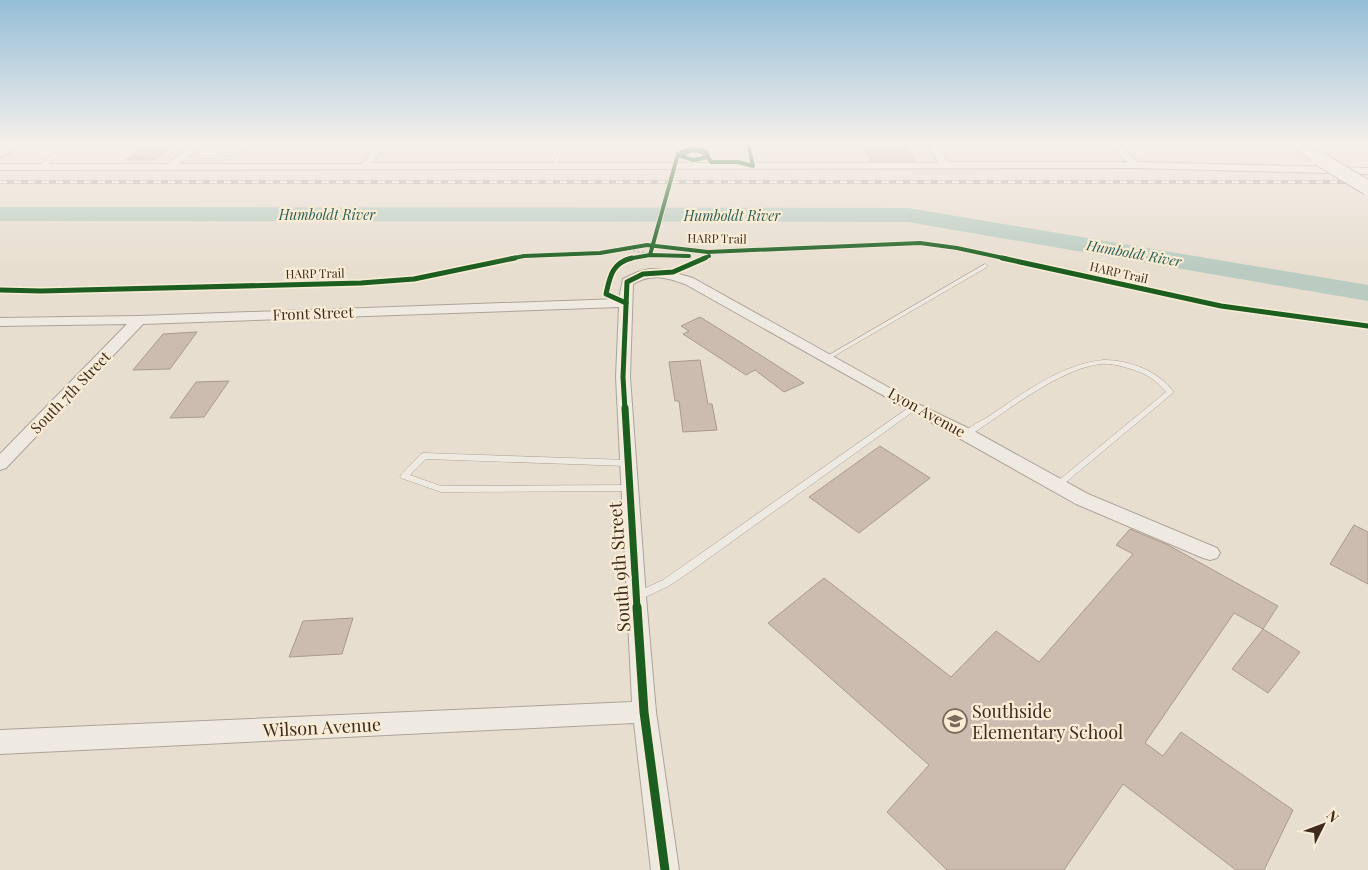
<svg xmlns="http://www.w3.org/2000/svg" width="1368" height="870" font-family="'Playfair Display',serif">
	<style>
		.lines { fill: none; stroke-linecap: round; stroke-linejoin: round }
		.river { fill: #baccc1; fill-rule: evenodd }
		.building { fill: #ccbcb0; stroke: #a9998e }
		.lane-casing { stroke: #ada398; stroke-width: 1 }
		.street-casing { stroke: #ada398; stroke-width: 2 }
		.secondary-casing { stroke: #9d9388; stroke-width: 2 }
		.primary-casing { stroke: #93897f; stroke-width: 2 }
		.path { stroke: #c8c1b8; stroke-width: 2; stroke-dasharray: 2.5 2; stroke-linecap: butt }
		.lane { fill: #efeae1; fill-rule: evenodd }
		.street { fill: #efeae1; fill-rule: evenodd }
		.secondary { fill: #efeae1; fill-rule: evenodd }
		.primary { fill: #e6dfd3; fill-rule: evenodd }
		.rail-casing { stroke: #aea8a1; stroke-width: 4 }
		.rail { stroke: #f8ecd5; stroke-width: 2.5; stroke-dasharray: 7; stroke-linecap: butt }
		.secondary-bridge-casing { stroke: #9d9388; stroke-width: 16; stroke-linecap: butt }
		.secondary-bridge { stroke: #efeae1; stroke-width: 14 }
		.cycleway-far3-casing { stroke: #f8ecd5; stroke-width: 5.5 }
		.cycleway-far2-casing { stroke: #f8ecd5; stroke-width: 8 }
		.cycleway-far1-casing { stroke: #f8ecd5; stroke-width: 10 }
		.cycleway-casing { stroke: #f8ecd5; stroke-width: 12 }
		.cycleway-far3 { stroke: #1b5e20; stroke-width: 4 }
		.cycleway-far2 { stroke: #1b5e20; stroke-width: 5 }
		.cycleway-far1 { stroke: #1b5e20; stroke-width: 7 }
		.cycleway { stroke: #1b5e20; stroke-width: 9 }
		.labels { text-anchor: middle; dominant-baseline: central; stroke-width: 4.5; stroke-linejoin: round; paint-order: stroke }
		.far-street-label { font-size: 12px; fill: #3e2b1e; stroke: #f8ecd5 }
		.far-water-label { font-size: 14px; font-style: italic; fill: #2c5e58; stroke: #f8ecd5 }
		.street-label { font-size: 15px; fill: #3e2b1e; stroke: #f8ecd5 }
		.near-street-label { font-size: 18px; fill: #3e2b1e; stroke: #f8ecd5 }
		.near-poi-label { font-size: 18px; fill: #3e2b1e; stroke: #f8ecd5; text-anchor: start }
	</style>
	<rect width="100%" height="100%" fill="#e8ded0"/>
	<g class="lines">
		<polygon class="river" points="0,207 908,208 1368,285 1368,301 908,222 0,221"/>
	</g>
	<g class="building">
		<polygon points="149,144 175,144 154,160 126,160"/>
		<polygon points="863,144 904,144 914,161 871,161"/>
		<polygon points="700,317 737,340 804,383 784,392 755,370 746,375 683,334 689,331 681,326"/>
		<polygon points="197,332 170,369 133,370 163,334"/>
		<polygon points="700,360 708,404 712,404 717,430 683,432 679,401 675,401 669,362"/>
		<polygon points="229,381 204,417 170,418 196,382"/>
		<polygon points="880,446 930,478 859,533 809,497"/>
		<polygon points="1354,525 1368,532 1368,584 1330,564"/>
		<polygon points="1130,529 1168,545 1278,606 1263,629 1234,613 1145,743 1163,756 1181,732 1293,810 1264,870 1236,870 1123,784 1064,870 947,870 887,812 929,765 768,623 824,578 951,677 996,631 1039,662 1133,554 1116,545"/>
		<polygon points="353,618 342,654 289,657 303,621"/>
		<polygon points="1263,629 1300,652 1268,693 1232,669"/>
	</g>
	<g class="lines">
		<g class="lane-casing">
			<g id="lane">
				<polygon points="68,144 73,144 43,168 39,168 39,166"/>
				<polygon points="284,144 301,144 254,150 234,158 212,161 182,160 180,159 182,158 212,159 231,156 253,148"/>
				<polygon points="562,144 566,144 556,166 552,167 552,166"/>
				<polygon points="985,264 988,266 987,267 829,359 827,360 824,358"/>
				<path d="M1104,360C1130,360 1158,371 1174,392L1060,487H1054L1053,485L1166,392C1157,380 1145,373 1131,369C1121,366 1111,363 1101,364C1060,368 1003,414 969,436H963L962,434C970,426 981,421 991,415C1023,393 1064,363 1104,360Z"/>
				<polygon points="911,406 914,406 918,408 691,571 669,586 641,599 638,600 635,599 633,596 635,593 663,580"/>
				<polygon points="424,453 627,460 631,463 627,466 426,459 410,475 441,486 629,485 632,486 633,488 632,490 629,491 441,492 401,478 400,476 421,454"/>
			</g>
		</g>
		<g class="street-casing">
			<g id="street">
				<polygon points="194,144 204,144 179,164 362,164 378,144 387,144 372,163 748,163 744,144 753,144 757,163 938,163 928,144 937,144 948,162 1127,162 1109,144 1119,144 1138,162 1368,168 1368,174 1136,168 0,170 0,164 167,164"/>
				<path d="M650,269L665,270L693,278L920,405L972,430L1088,494L1217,548L1220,553L1217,558L1210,560L1203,558L1076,504L685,284C666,277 651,273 633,284L630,377L646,597L656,712L679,870H651L634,723L0,754V730L632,702L616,377L619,307L143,324L6,468L0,470V454L127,324L0,326V318L139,316L619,299L623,279L638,272Z"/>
			</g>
		</g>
		<g class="secondary-casing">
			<polygon id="secondary" points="1289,144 1304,144 1324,158 1318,162 1313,161"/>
		</g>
		<g class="primary-casing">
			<polygon id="primary" points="7,144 25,144 0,158 0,148"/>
		</g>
		<polyline class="path" points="624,249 651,254"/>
		<use href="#lane" class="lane"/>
		<use href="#street" class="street"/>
		<use href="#secondary" class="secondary"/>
		<use href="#primary" class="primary"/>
		<g class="rail-casing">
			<polyline id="rail" points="0,182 1368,182"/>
		</g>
		<use href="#rail" class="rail"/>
		<g class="secondary-bridge-casing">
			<polyline id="secondary-bridge" points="1318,158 1368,188"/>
		</g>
		<use href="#secondary-bridge" class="secondary-bridge"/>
		<g class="cycleway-far3-casing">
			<g id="cycleway-far3">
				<polygon points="692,150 702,152 708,157 694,160 680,156"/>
				<polyline points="708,157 711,162 738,162 753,166 748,144"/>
				<path d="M650,255L678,154C687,148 697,148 707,152L708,157"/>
				<polyline points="509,259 524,256 600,253 647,245 708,252 920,243 957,248 1008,259"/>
				<polyline points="627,259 650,255 689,256"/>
				<polyline points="702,259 709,256"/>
			</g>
		</g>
		<g class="cycleway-far2-casing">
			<g id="cycleway-far2">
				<polyline points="1002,258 1221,306 1368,326"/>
				<polyline points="0,290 41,291 361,283 414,279 515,258"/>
				<path d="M626,303L606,294C610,276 612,263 632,258"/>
				<polyline points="625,410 623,377 627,282 643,274 673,272 705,258"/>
			</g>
		</g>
		<g class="cycleway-far1-casing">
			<polyline id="cycleway-far1" points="625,408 637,608"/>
		</g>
		<g class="cycleway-casing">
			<polyline id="cycleway" points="637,607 644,712 665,870"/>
		</g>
		<use href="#cycleway-far3" class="cycleway-far3"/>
		<use href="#cycleway-far2" class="cycleway-far2"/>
		<use href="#cycleway-far1" class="cycleway-far1"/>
		<use href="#cycleway" class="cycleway"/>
	</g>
	<linearGradient id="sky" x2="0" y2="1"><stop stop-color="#95bed8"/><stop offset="0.54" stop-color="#f5f0ea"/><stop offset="1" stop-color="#f5f0ea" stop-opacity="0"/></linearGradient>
	<rect width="1368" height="266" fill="url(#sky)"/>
	<defs>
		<g id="school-ring" transform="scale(1.25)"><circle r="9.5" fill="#f8ecd5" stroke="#7a6a5c" stroke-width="1.5"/><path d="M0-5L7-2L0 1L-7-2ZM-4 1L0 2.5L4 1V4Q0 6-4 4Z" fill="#7a6a5c"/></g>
	</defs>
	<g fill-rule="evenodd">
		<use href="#school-ring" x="955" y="721"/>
	</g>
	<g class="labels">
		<g class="far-street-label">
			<text transform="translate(717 238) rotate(1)">HARP Trail</text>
			<text transform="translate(1119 272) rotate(13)">HARP Trail</text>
			<text transform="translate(315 273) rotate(-1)">HARP Trail</text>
		</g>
		<g class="far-water-label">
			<text x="327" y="214">Humboldt River</text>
			<text x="732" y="215">Humboldt River</text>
			<text transform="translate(1134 253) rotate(10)">Humboldt River</text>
		</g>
		<g class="street-label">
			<text transform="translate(313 313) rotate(-2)">Front Street</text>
			<text transform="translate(70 392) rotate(-46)">South 7th Street</text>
			<text transform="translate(927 412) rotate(29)">Lyon Avenue</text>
		</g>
		<g class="near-street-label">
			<text transform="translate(619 567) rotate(-94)">South 9th Street</text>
			<text transform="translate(322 727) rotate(-3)">Wilson Avenue</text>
		</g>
		<g class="near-poi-label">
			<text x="972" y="711">Southside<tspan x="972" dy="21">Elementary School</tspan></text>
		</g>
	</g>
	<g transform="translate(1323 825) rotate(48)" stroke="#f8ecd5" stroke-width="4" paint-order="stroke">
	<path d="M0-4L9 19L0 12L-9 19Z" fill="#3e2b1e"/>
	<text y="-8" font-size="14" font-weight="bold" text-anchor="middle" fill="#3e2b1e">N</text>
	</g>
</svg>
